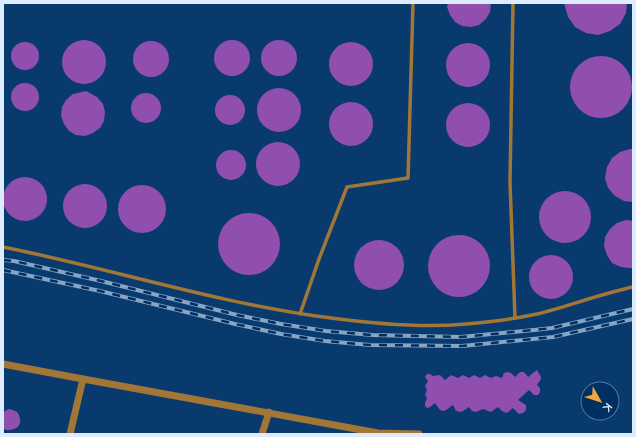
<svg xmlns="http://www.w3.org/2000/svg" width="636" height="437" font-family="'Nunito Sans',sans-serif">
	<style>
		.building { fill: #904eaf }
		.lines { fill: none; stroke-linecap: round; stroke-linejoin: round }
		.lane { stroke: #a27636; stroke-width: 3.5 }
		.street { stroke: #a27636; stroke-width: 7 }
		.rail-casing { stroke: #87a4c4; stroke-width: 4 }
		.rail { stroke: #002f61; stroke-width: 2.5; stroke-dasharray: 8; stroke-linecap: butt }
	</style>
	<rect width="100%" height="100%" fill="#093a6d"/>
	<g class="building">
		<polygon points="448,3 491,3 490,12 486,19 479,25 471,27 462,26 455,22 450,15 447,7"/>
		<polygon points="564,3 627,3 626,13 620,24 610,31 598,35 586,33 575,27 568,17"/>
		<circle cx="279" cy="58" r="18"/>
		<circle cx="232" cy="58" r="18"/>
		<circle cx="84" cy="62" r="22"/>
		<circle cx="151" cy="59" r="18"/>
		<circle cx="25" cy="56" r="14"/>
		<circle cx="351" cy="64" r="22"/>
		<circle cx="468" cy="65" r="22"/>
		<circle cx="601" cy="87" r="31"/>
		<circle cx="25" cy="97" r="14"/>
		<circle cx="279" cy="110" r="22"/>
		<polygon points="86,91 97,97 103,104 105,112 104,121 100,128 93,133 85,136 76,135 69,131 64,124 61,116 62,107 66,100 73,94"/>
		<circle cx="146" cy="108" r="15"/>
		<circle cx="230" cy="110" r="15"/>
		<circle cx="351" cy="124" r="22"/>
		<circle cx="468" cy="125" r="22"/>
		<circle cx="278" cy="164" r="22"/>
		<polygon points="630,149 633,149 633,202 624,201 615,196 608,188 605,178 607,167 612,158 620,152"/>
		<circle cx="231" cy="165" r="15"/>
		<circle cx="25" cy="199" r="22"/>
		<circle cx="85" cy="206" r="22"/>
		<circle cx="142" cy="209" r="24"/>
		<circle cx="565" cy="217" r="26"/>
		<circle cx="249" cy="244" r="31"/>
		<polygon points="626,220 633,221 633,268 630,268 621,267 612,263 607,255 604,246 605,237 610,229 617,223"/>
		<circle cx="459" cy="266" r="31"/>
		<circle cx="379" cy="265" r="25"/>
		<circle cx="551" cy="277" r="22"/>
		<polygon points="537,370 541,377 541,379 537,385 540,388 540,392 538,395 534,395 529,390 518,400 526,405 526,410 523,413 519,414 513,408 508,412 506,413 502,411 498,407 491,412 483,409 476,412 472,411 469,407 463,411 461,412 456,411 453,405 446,410 444,411 440,410 435,403 430,407 427,408 425,406 425,403 427,398 425,395 427,390 425,386 428,381 425,377 427,374 430,374 433,376 440,375 445,380 451,375 458,378 463,375 469,378 474,375 480,378 485,375 491,378 496,376 502,378 504,373 508,372 511,373 515,377 520,372 524,372 528,377"/>
		<polygon points="9,409 13,410 17,412 19,415 20,419 20,423 18,427 14,429 10,430 6,430 3,428 3,412"/>
	</g>
	<g class="lines">
		<g class="lane">
			<polyline points="513,3 510,182 515,318"/>
			<path d="M3,247C113,269 220,304 331,318C376,324 422,328 466,324C490,322 514,319 537,314C569,306 600,294 633,287"/>
			<polyline points="300,314 319,259 347,187 408,178 413,3"/>
		</g>
		<g class="street">
			<polyline points="3,364 83,379 378,433 419,434"/>
			<polyline points="70,434 83,379"/>
			<polyline points="262,434 269,412"/>
		</g>
		<g class="rail-casing">
			<g id="rail">
				<polyline points="3,260 14,261 101,281 237,315 281,324 326,331 372,335 461,337 534,330 552,328 633,309"/>
				<polyline points="3,270 100,291 235,324 281,334 325,341 370,345 462,346 553,337 633,319"/>
			</g>
		</g>
		<use href="#rail" class="rail"/>
	</g>
	<rect width="636" height="437" fill="none" stroke="#dcebfe" stroke-width="8"/>
	<g transform="translate(600 401) rotate(129)"><circle r="19" fill="#002f61" stroke="#587aa0"/>
	<path d="M0-3L7 15L0 10L-7 15Z" fill="#eea83c"/>
	<text y="-6" font-size="11" font-weight="bold" text-anchor="middle" fill="#dcebfe">K</text>
	</g>
</svg>
